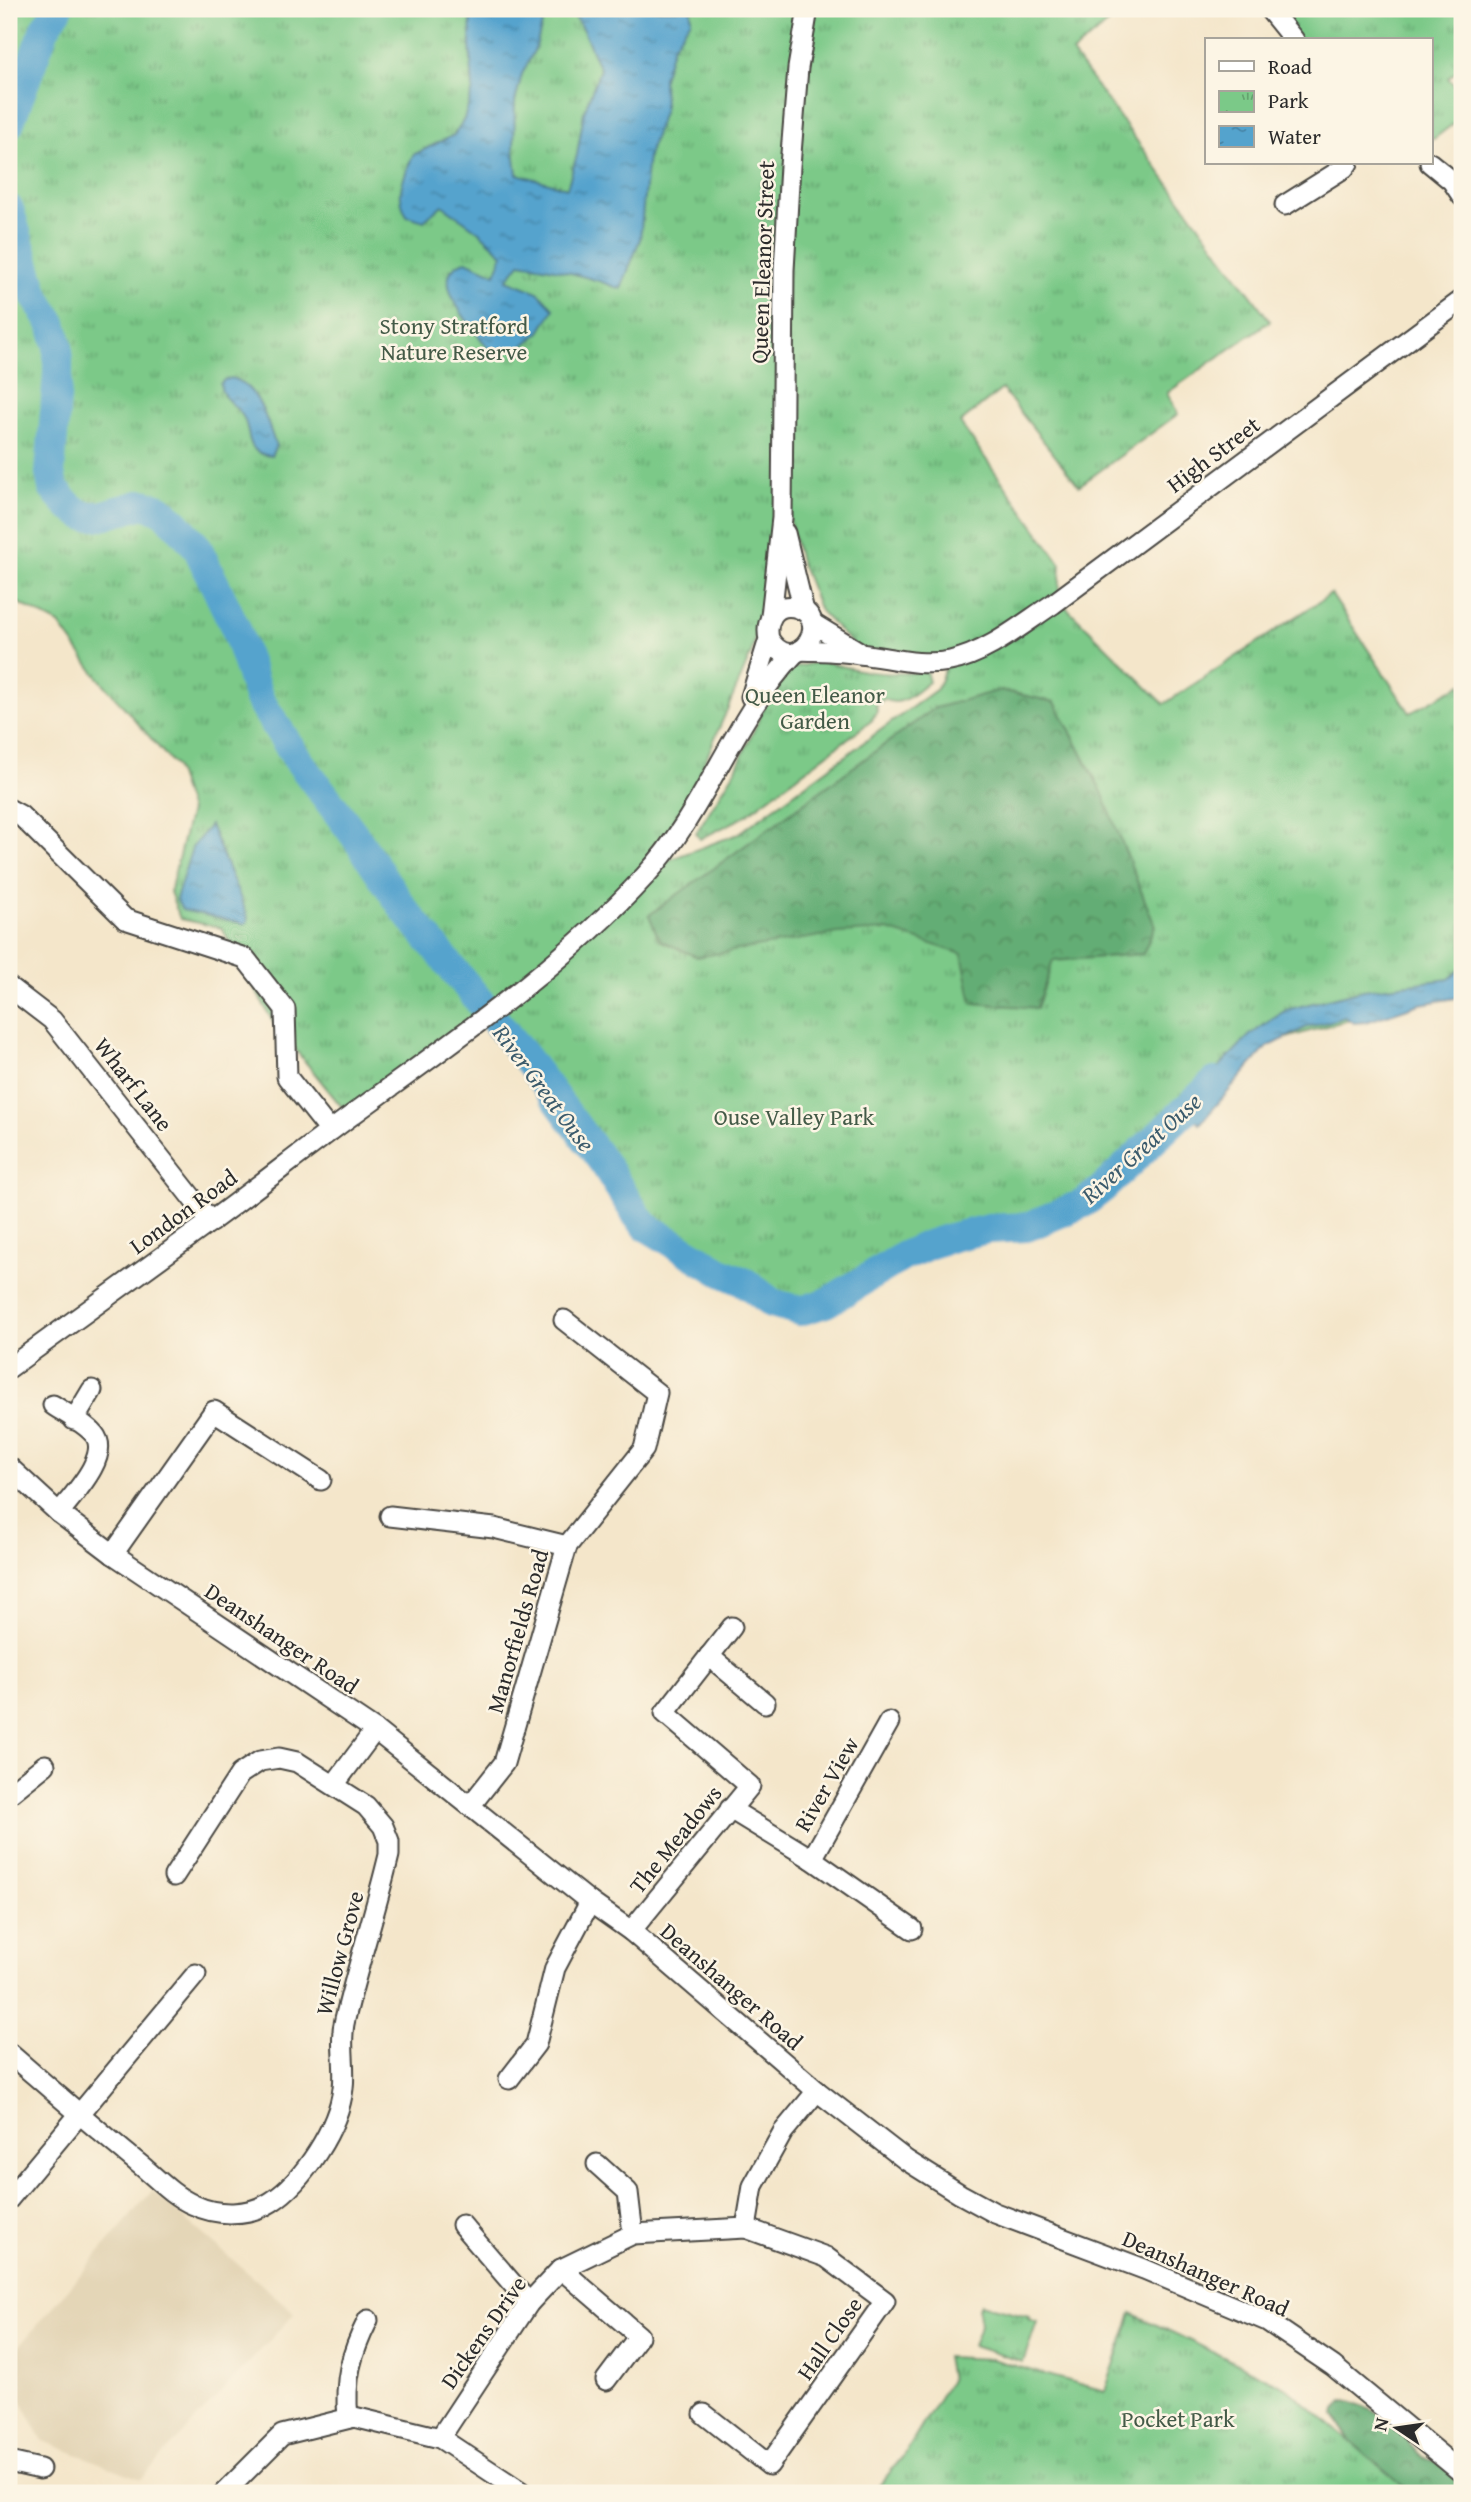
<svg xmlns="http://www.w3.org/2000/svg" width="1471" height="2502" font-family="'Gentium Book Plus',serif">
	<style>
		.built { fill: #e4d6b7 }
		.forest { fill: url(#forest-crowns); stroke: #486c50; stroke-width: 2 }
		.park { fill: url(#park-tufts); stroke: #537a5a; stroke-width: 2; fill-rule: evenodd }
		.water { fill: url(#water-ripples); stroke: #40677c; stroke-width: 2 }
		.lines { fill: none; stroke-linecap: round; stroke-linejoin: round }
		.stream { stroke: #54a3cd; stroke-width: 5 }
		.river { stroke: #54a3cd; stroke-width: 30 }
		.minor-casing { stroke: #494743; stroke-width: 23 }
		.minor { stroke: #fff; stroke-width: 19 }
		.labels { text-anchor: middle; dominant-baseline: central; stroke-width: 5; stroke-linejoin: round; paint-order: stroke }
		.street-label { font-size: 23px; fill: #2b2b2b; stroke: #fcf5e5 }
		.park-label { font-size: 23px; fill: #435a47; stroke: #fcf5e5 }
		.water-label { font-size: 24px; font-style: italic; fill: #3b5b6c; stroke: #fcf5e5 }
	</style>
	<defs>
		<pattern id="forest-crowns" width="20" height="18" patternUnits="userSpaceOnUse" patternTransform="scale(1.75)"><rect width="20" height="18" fill="#64ad74"/><path d="M2 6a3 3 0 1 1 6 0M12 15a3 3 0 1 1 6 0" fill="none" stroke="#538d5f"/></pattern>
		<pattern id="park-tufts" width="24" height="20" patternUnits="userSpaceOnUse" patternTransform="scale(1.75)"><rect width="24" height="20" fill="#7bc988"/><path d="M3 7l-1-3M5 7V3M7 7l1-3M15 17l-1-3M17 17v-4M19 17l1-3" fill="none" stroke="#65a36f"/></pattern>
		<pattern id="water-ripples" width="26" height="14" patternUnits="userSpaceOnUse" patternTransform="scale(1.75)"><rect width="26" height="14" fill="#54a3cd"/><path d="M2 4q2-2 4 0t4 0M15 11q2-2 4 0t4 0" fill="none" stroke="#4685a7"/></pattern>
	</defs>
	<rect width="100%" height="100%" fill="#fcf5e5"/>
	<filter id="ink" filterUnits="userSpaceOnUse"><feTurbulence type="fractalNoise" baseFrequency=".0143" numOctaves="2"/><feDisplacementMap in="SourceGraphic" scale="14" xChannelSelector="R" yChannelSelector="G"/><feConvolveMatrix kernelMatrix="1 2 1 2 8 2 1 2 1" color-interpolation-filters="sRGB"/></filter>
	<filter id="wash" filterUnits="userSpaceOnUse"><feTurbulence type="fractalNoise" baseFrequency=".00686" numOctaves="4" result="noise"/><feDisplacementMap in="SourceGraphic" scale="28" xChannelSelector="R" yChannelSelector="G"/><feGaussianBlur stdDeviation="1.57" result="paint"/><feColorMatrix in="noise" values="0 0 0 0 0 0 0 0 0 0 0 0 0 0 0 0 0 1.4 0 .05"/><feComposite in="paint" operator="in"/></filter>
	<g filter="url(#wash)">
		<rect width="100%" height="100%" fill="#f4e6ca"/>
		<polygon class="built" points="152,2191 295,2313 141,2479 43,2441 9,2378 9,2358"/>
		<g class="forest">
			<polygon points="1000,690 1055,702 1102,792 1155,926 1143,954 1053,961 1037,1008 972,1003 731,953 697,957 659,940 649,915 935,708"/>
			<polygon points="1344,2401 1354,2402 1381,2415 1392,2423 1420,2455 1443,2465 1460,2480 1459,2493 1414,2493 1403,2489 1401,2484 1391,2482 1380,2467 1350,2441 1335,2415 1336,2409"/>
		</g>
		<g class="park">
			<path d="M9,9H1125L1072,53L1270,321L1167,393L1178,414L1079,486L1002,389L960,423L1061,564L1059,594L1063,604L1164,704L1331,594L1410,713L1462,684V986L1263,1045L1101,1189L967,1236L794,1300L760,1291L716,1274L636,1216L571,1102L494,1009L350,1117L273,1022L222,928L180,919L170,892L190,811L175,766L96,675L59,624L15,601L9,589ZM781,489L800,561L820,611L862,654L948,662L937,689L738,834L655,865L667,850L751,654L762,609ZM1000,690L1055,702L1102,792L1155,926L1143,954L1053,961L1037,1008L972,1003L962,954L888,930L838,933L697,957L659,940L649,915L935,708Z"/>
			<polygon points="1274,9 1462,9 1462,67 1448,78 1462,94 1462,117 1431,141 1431,40 1300,40"/>
			<path d="M822,661C862,672 885,677 926,671L929,682C915,692 901,709 884,699L876,705L877,711L871,721L742,818L700,839L696,833L736,769L769,697L792,668Z"/>
			<path d="M980,2304L1029,2316L1028,2319L1037,2322L1023,2362L973,2346C978,2333 983,2322 978,2308Z"/>
			<polygon points="1132,2313 1286,2387 1411,2493 873,2493 905,2454 950,2380 946,2357 991,2359 1105,2391"/>
		</g>
		<g class="water">
			<path d="M471,9H546L536,47L522,74L515,102L514,149L517,174L567,188L577,155L584,112L600,69L583,30L570,9H691V20L673,46L663,78L664,109L648,156L640,239L621,289C588,276 555,268 520,263L507,280L538,292L554,309L540,332L518,350H490C475,331 421,274 466,261L495,274L503,254L478,231L442,205L424,221L407,216C394,193 404,178 413,155L454,135L464,119L473,90L470,45Z"/>
			<path d="M232,378C261,389 266,420 276,446L271,456C242,453 253,431 242,415C234,403 222,400 220,384L224,380Z"/>
			<polygon points="210,825 247,914 248,921 245,924 182,910 176,899 192,848"/>
			<polygon points="1462,968 1462,997 1420,1004 1366,1022 1354,1023 1345,1017 1305,1028 1266,1048 1200,1124 1183,1104 1250,1035 1286,1010 1363,990 1449,979"/>
		</g>
		<g class="lines">
			<polyline class="stream" points="467,9 471,9"/>
			<g class="river">
				<polyline points="9,124 45,28 58,9"/>
				<polyline points="9,209 35,296 52,323 58,346 58,373 50,473 53,488 70,507 85,516 101,516 143,504 160,509 175,522 197,547 236,629 259,699 296,757 353,833 404,909 525,1057 605,1165 637,1216 647,1227 721,1272 746,1283 772,1303 800,1311 826,1303 904,1256 928,1245 953,1237 988,1229 1027,1227 1084,1203 1102,1189 1215,1082"/>
			</g>
		</g>
	</g>
	<g filter="url(#ink)">
		<g class="lines">
			<g class="minor-casing">
				<g id="minor">
					<polyline points="1269,9 1294,40"/>
					<polyline points="1430,163 1452,181 1462,196"/>
					<polyline points="1285,205 1344,168 1348,163"/>
					<polyline points="785,533 804,611"/>
					<polyline points="771,616 782,518 784,270 790,166 798,68 808,9"/>
					<polyline points="812,623 858,651"/>
					<path d="M800,650C820,651 840,651 859,654C889,657 919,667 950,661C988,653 1021,625 1053,604L1462,300"/>
					<path d="M751,697L769,639C765,622 774,603 794,607C837,616 796,682 769,639"/>
					<polyline points="9,809 20,815 125,919 245,958 285,1009 287,1077 330,1131"/>
					<polyline points="9,987 52,1020 211,1222"/>
					<path d="M9,1368C76,1319 143,1271 210,1222C258,1187 304,1150 352,1115C453,1041 560,969 645,876C707,809 732,719 795,653"/>
					<path d="M53,1405C66,1414 84,1422 94,1434C112,1455 72,1496 59,1513"/>
					<polyline points="74,1420 92,1390"/>
					<polyline points="9,1467 59,1513 113,1554 375,1730 590,1902 631,1931 817,2091 906,2160 960,2194 995,2213 1144,2269 1267,2321 1333,2366 1462,2473"/>
					<polyline points="390,1516 494,1528 567,1546"/>
					<polyline points="113,1554 214,1411 321,1480"/>
					<polyline points="709,1656 765,1703"/>
					<polyline points="334,1785 375,1730"/>
					<polyline points="9,1794 45,1765"/>
					<polyline points="470,1806 504,1763 567,1546 644,1449 657,1393 564,1320"/>
					<polyline points="730,1809 812,1859 889,1722"/>
					<polyline points="812,1859 912,1929"/>
					<polyline points="631,1931 750,1786 665,1713 732,1627"/>
					<path d="M9,2053C53,2091 97,2130 143,2167C158,2180 175,2197 194,2205C217,2216 249,2216 271,2202C303,2182 339,2127 343,2088C346,2066 339,2042 345,2019C358,1964 376,1910 389,1855V1841L383,1826L366,1806L297,1762L279,1758L260,1761L240,1774L174,1876"/>
					<polyline points="509,2079 536,2044 555,1968 590,1902"/>
					<polyline points="597,2164 628,2192 633,2234"/>
					<polyline points="9,2199 196,1974"/>
					<polyline points="462,2225 529,2303"/>
					<polyline points="746,2228 753,2186 783,2132 817,2091"/>
					<polyline points="561,2269 639,2336 606,2380"/>
					<path d="M348,2418C344,2379 351,2354 368,2320"/>
					<polyline points="440,2438 529,2303 561,2269 633,2234 746,2228 826,2257 885,2301 769,2465 704,2414"/>
					<polyline points="9,2462 40,2469"/>
					<polyline points="224,2493 282,2435 354,2417 440,2438 523,2493"/>
				</g>
			</g>
			<use href="#minor" class="minor"/>
		</g>
	</g>
	<g class="labels">
		<g class="street-label">
			<text transform="translate(762 262) rotate(-88)">Queen Eleanor Street</text>
			<text transform="translate(1213 454) rotate(-37)">High Street</text>
			<text transform="translate(134 1084) rotate(52)">Wharf Lane</text>
			<text transform="translate(183 1211) rotate(-36)">London Road</text>
			<text transform="translate(517 1631) rotate(-74)">Manorfields Road</text>
			<text transform="translate(282 1638) rotate(34)">Deanshanger Road</text>
			<text transform="translate(826 1784) rotate(-60)">River View</text>
			<text transform="translate(675 1839) rotate(-51)">The Meadows</text>
			<text transform="translate(339 1953) rotate(-75)">Willow Grove</text>
			<text transform="translate(732 1986) rotate(41)">Deanshanger Road</text>
			<text transform="translate(1206 2273) rotate(24)">Deanshanger Road</text>
			<text transform="translate(483 2332) rotate(-55)">Dickens Drive</text>
			<text transform="translate(829 2338) rotate(-55)">Hall Close</text>
		</g>
		<g class="park-label">
			<text x="454" y="325">Stony Stratford<tspan x="454" dy="26">Nature Reserve</tspan></text>
			<text x="815" y="694">Queen Eleanor<tspan x="815" dy="26">Garden</tspan></text>
			<text x="794" y="1116">Ouse Valley Park</text>
			<text x="1178" y="2418">Pocket Park</text>
		</g>
		<g class="water-label">
			<text transform="translate(544 1088) rotate(53)">River Great Ouse</text>
			<text transform="translate(1141 1148) rotate(-42)">River Great Ouse</text>
		</g>
	</g>
	<rect width="1471" height="2502" fill="none" stroke="#fcf5e5" stroke-width="35"/>
	<rect x="1205" y="38" width="228" height="126" fill="#fcf5e5" stroke="#a8a49b" stroke-width="2"/>
	<rect x="1219" y="61" width="35" height="10" fill="#ffffff" stroke="#a8a49b" stroke-width="2"/>
	<text x="1268" y="74" font-size="21" fill="#2b2b2b">Road</text>
	<rect x="1219" y="91" width="35" height="21" fill="url(#park-tufts)" stroke="#a8a49b" stroke-width="2"/>
	<text x="1268" y="108" font-size="21" fill="#2b2b2b">Park</text>
	<rect x="1219" y="126" width="35" height="21" fill="url(#water-ripples)" stroke="#a8a49b" stroke-width="2"/>
	<text x="1268" y="144" font-size="21" fill="#2b2b2b">Water</text>
	<g transform="translate(1397 2428) rotate(283)" stroke="#fcf5e5" stroke-width="5" paint-order="stroke">
	<path d="M0-5L12 26L0 18L-12 26Z" fill="#2b2b2b"/>
	<text y="-10" font-size="19" font-weight="bold" text-anchor="middle" fill="#2b2b2b">N</text>
	</g>
</svg>
